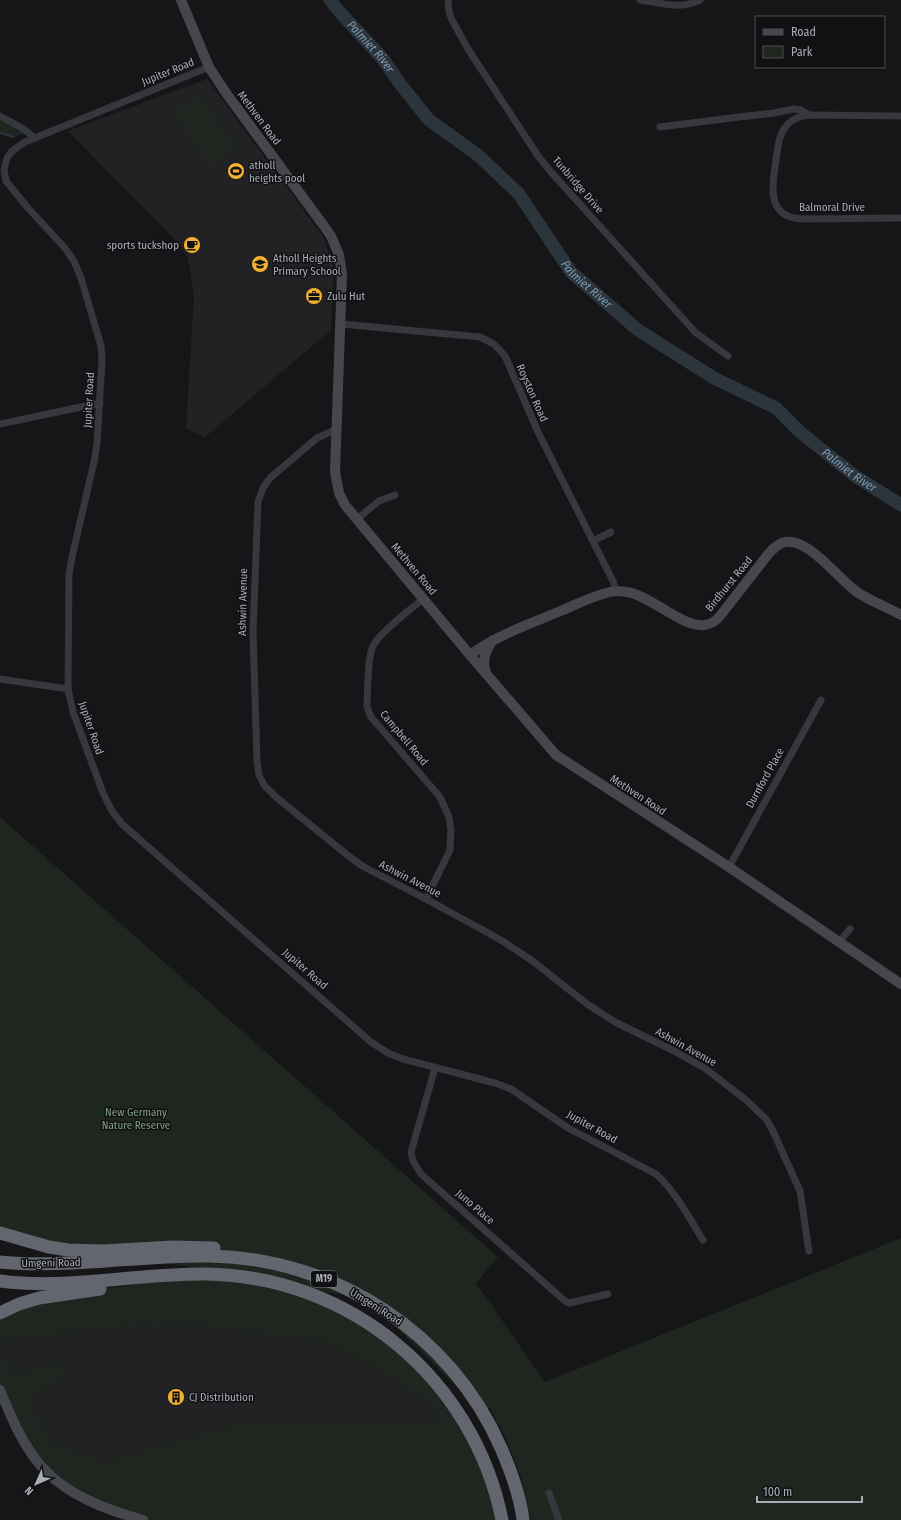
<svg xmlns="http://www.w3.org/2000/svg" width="901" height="1520" font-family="'Fira Sans Condensed',sans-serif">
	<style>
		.built { fill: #222225 }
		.green { fill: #1e261f; fill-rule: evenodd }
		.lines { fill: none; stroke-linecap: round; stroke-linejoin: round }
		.stream { stroke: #2c353c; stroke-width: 2 }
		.river { stroke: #2c353c; stroke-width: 13 }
		.street { stroke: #37383d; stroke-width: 7 }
		.secondary { stroke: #45474d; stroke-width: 10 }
		.highway { stroke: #63666e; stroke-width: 13 }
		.labels { text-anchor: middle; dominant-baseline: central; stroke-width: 3; stroke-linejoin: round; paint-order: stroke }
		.shield { fill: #111113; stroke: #7b7e86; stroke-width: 1 }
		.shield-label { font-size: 10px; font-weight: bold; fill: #a8adb8 }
		.street-label { font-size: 11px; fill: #a8adb8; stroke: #111113 }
		.poi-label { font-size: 11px; fill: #a8adb8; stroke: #111113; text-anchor: start }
		.park-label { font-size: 11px; fill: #7fa381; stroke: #111113 }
		.water-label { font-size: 12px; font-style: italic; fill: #7f9bb3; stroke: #111113 }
	</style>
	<rect width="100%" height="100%" fill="#161618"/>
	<g class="built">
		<polygon points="207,79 324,238 334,269 331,330 204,438 186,428 194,297 188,258 178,243 68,131"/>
		<polygon points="186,1324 324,1341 378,1369 438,1407 441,1421 244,1422 97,1464 83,1454 54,1445 40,1426 35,1403 37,1396 50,1384 62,1377 50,1364 28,1374 26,1370 10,1374 1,1342 105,1327"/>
	</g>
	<g class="green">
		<polygon points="199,94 208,107 182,126 173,113"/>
		<polygon points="209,108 218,121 192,139 183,126"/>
		<polygon points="0,116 28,132 14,137 0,133"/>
		<polygon points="219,122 228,135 202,153 193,140"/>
		<polygon points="228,135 237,148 211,167 202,154"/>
		<polygon points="0,817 498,1257 476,1283 545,1382 901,1238 901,1520 531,1520 521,1478 507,1441 490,1408 482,1411 367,1299 103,1251 24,1241 0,1229"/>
		<path d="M237,1277L295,1290L381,1332L461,1418L502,1520H147L115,1510L57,1478L34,1455L0,1389V1314L64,1294L180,1279ZM186,1324L324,1341L378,1369L437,1407L441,1421L244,1422L97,1464L91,1451L83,1454L54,1445L40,1426L35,1403L37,1396L50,1384L62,1377L58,1361L28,1373L27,1370L10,1374L1,1342L105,1327Z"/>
	</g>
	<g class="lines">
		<polyline class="stream" points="0,133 14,137"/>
		<path class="river" id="s1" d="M330,0L338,10L383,59L401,85L429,120L479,156L519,194L571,272L638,330L714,378L776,408L800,432L855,476L901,505"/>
		<g class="street">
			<polyline points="448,0 449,12 452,20 468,49 538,156 551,172 696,333 728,356"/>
			<path d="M640,0C660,3 682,10 700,0"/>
			<path d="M209,67L25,142L12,151L7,158L4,170L6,181L28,208L64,247L74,261L81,278L101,346L102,360L97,444L94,462L72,557L69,575L68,689L73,712L103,793L112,811L122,824L371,1042L388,1053L403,1059L495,1083L511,1089L568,1128L656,1174C676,1192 689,1218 703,1240"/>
			<polyline points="0,116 22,128 35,138"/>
			<path d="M901,116L809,115C800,116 793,118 787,125C778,135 778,148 776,160C772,187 766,218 803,219L901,218"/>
			<polyline points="660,127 739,117 774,113 794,109 801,110 809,115"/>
			<polyline points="341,324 480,337 494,344 505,356 538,432 613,581 616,591"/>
			<polyline points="0,424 100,403"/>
			<polyline points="337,429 317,438 270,478 263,488 258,502 253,633 257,760 259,775 264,785 276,797 351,858 364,867 426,899 501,940 534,962 587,1004 615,1022 676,1052 706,1069 746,1100 766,1119 772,1129 800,1191 809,1251"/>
			<polyline points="357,519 379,501 395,495"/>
			<polyline points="593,541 611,532"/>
			<path d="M423,599C411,609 379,633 373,646C367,659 368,688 367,702V707L371,717L440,797L449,817L451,830L450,850L426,899"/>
			<polyline points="0,679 68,689"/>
			<polyline points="729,867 821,700"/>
			<polyline points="839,942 850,929"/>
			<polyline points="435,1068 411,1152 413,1161 421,1174 565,1301 569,1303 574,1302 608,1294"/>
			<polyline points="549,1493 559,1520"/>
		</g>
		<g class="secondary">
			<polyline points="181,0 209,67 226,93 324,226 331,236 339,255 342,274 335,472 339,493 345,505 470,655 556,755 729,867 901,984"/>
			<path d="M470,655C497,635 532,623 563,610C577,604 591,597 606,593C612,591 620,591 627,592C652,596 682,628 705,625C711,624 716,621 720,616L770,552C774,548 777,545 782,543C806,534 838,579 857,592C870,601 887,607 901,615"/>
			<path d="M486,673C482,660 485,651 493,640"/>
			<path d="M0,1390C11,1417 22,1444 41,1466C66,1495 107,1510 143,1520"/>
		</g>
		<g class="highway">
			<polyline points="0,1233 49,1247 68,1250 103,1251 172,1247 214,1248"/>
			<path d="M0,1262C24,1265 48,1264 72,1263C118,1261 164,1255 210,1256C335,1258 451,1333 501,1448C511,1471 520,1495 523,1520"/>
			<path d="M0,1281C69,1290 138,1273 206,1274C350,1276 474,1379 502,1520"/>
			<polyline points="0,1313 19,1304 39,1298 100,1289"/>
		</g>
	</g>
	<defs>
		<g id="stadium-disc" transform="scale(0.9)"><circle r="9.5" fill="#f2b134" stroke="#111113"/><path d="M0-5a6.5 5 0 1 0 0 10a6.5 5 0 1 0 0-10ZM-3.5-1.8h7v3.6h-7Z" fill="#111"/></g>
		<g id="cafe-disc" transform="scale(0.9)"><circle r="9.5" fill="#f2b134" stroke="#111113"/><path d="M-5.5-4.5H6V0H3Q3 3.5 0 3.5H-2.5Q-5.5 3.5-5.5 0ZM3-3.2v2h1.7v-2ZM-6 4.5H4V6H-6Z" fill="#111"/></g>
		<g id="school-disc" transform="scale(0.9)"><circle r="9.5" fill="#f2b134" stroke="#111113"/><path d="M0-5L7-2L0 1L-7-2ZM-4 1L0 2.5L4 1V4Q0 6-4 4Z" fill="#111"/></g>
		<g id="office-disc" transform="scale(0.9)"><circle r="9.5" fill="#f2b134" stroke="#111113"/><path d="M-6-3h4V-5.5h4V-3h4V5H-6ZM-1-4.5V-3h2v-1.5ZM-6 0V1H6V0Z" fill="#111"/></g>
		<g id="building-disc" transform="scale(0.9)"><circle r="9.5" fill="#f2b134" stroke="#111113"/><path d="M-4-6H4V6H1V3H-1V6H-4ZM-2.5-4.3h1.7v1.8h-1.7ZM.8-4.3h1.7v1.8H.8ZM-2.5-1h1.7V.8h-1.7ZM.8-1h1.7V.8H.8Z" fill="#111"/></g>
	</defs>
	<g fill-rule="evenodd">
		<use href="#stadium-disc" x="236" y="171"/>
		<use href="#cafe-disc" x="192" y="245"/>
		<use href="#school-disc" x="260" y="264"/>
		<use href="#office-disc" x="314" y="296"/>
		<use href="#building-disc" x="176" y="1397"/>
	</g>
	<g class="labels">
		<rect class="shield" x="311" y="1271" width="26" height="16" rx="3"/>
		<g class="shield-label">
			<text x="324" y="1279">M19</text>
		</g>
		<g class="street-label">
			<text transform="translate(168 72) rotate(-22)">Jupiter Road</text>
			<text transform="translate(259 118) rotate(53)">Methven Road</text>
			<text transform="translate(578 185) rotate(49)">Tunbridge Drive</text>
			<text x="832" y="207">Balmoral Drive</text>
			<text transform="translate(532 393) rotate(66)">Royston Road</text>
			<text transform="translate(89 400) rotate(-87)">Jupiter Road</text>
			<text transform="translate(414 569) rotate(50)">Methven Road</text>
			<text transform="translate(729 584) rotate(-51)">Birdhurst Road</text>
			<text transform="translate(243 602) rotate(-89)">Ashwin Avenue</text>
			<text transform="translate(91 728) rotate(71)">Jupiter Road</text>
			<text transform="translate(404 738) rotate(50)">Campbell Road</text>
			<text transform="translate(765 778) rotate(-61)">Durnford Place</text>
			<text transform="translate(638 795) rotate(33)">Methven Road</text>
			<text transform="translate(410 879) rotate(27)">Ashwin Avenue</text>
			<text transform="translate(305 969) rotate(41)">Jupiter Road</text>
			<text transform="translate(686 1047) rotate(29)">Ashwin Avenue</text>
			<text transform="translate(592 1127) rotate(29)">Jupiter Road</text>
			<text transform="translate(475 1207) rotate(41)">Juno Place</text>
			<text transform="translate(51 1263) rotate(-1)">Umgeni Road</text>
			<text transform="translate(376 1307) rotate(32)">Umgeni Road</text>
		</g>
		<g class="poi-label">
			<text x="249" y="165">atholl<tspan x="249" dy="13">heights pool</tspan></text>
			<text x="179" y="245" text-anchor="end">sports tuckshop</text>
			<text x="273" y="258">Atholl Heights<tspan x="273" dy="13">Primary School</tspan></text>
			<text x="327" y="296">Zulu Hut</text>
			<text x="189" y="1397">CJ Distribution</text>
		</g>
		<g class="park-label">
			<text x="136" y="1112">New Germany<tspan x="136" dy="13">Nature Reserve</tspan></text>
		</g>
		<g class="water-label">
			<text stroke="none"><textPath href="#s1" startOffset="62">Palmiet River</textPath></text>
			<text stroke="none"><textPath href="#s1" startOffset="386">Palmiet River</textPath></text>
			<text stroke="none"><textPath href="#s1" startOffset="710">Palmiet River</textPath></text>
		</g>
	</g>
	<rect x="755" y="16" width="130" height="52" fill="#111113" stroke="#4d4f55"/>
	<rect x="763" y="29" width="20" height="6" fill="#45474d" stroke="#4d4f55"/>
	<text x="791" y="36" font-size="12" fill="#a8adb8">Road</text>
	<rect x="763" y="46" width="20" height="12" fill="#1e261f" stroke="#4d4f55"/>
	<text x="791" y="56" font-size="12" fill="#a8adb8">Park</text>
	<g transform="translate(36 1484) rotate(225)" stroke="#111113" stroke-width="3" paint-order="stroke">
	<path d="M0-3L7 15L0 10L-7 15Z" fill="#a8adb8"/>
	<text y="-6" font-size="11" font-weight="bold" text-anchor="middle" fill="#a8adb8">N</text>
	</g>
	<path d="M757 1496v6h105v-6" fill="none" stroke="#a8adb8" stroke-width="2"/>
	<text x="763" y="1496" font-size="12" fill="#a8adb8" stroke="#111113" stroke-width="3" paint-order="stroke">100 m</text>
</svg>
